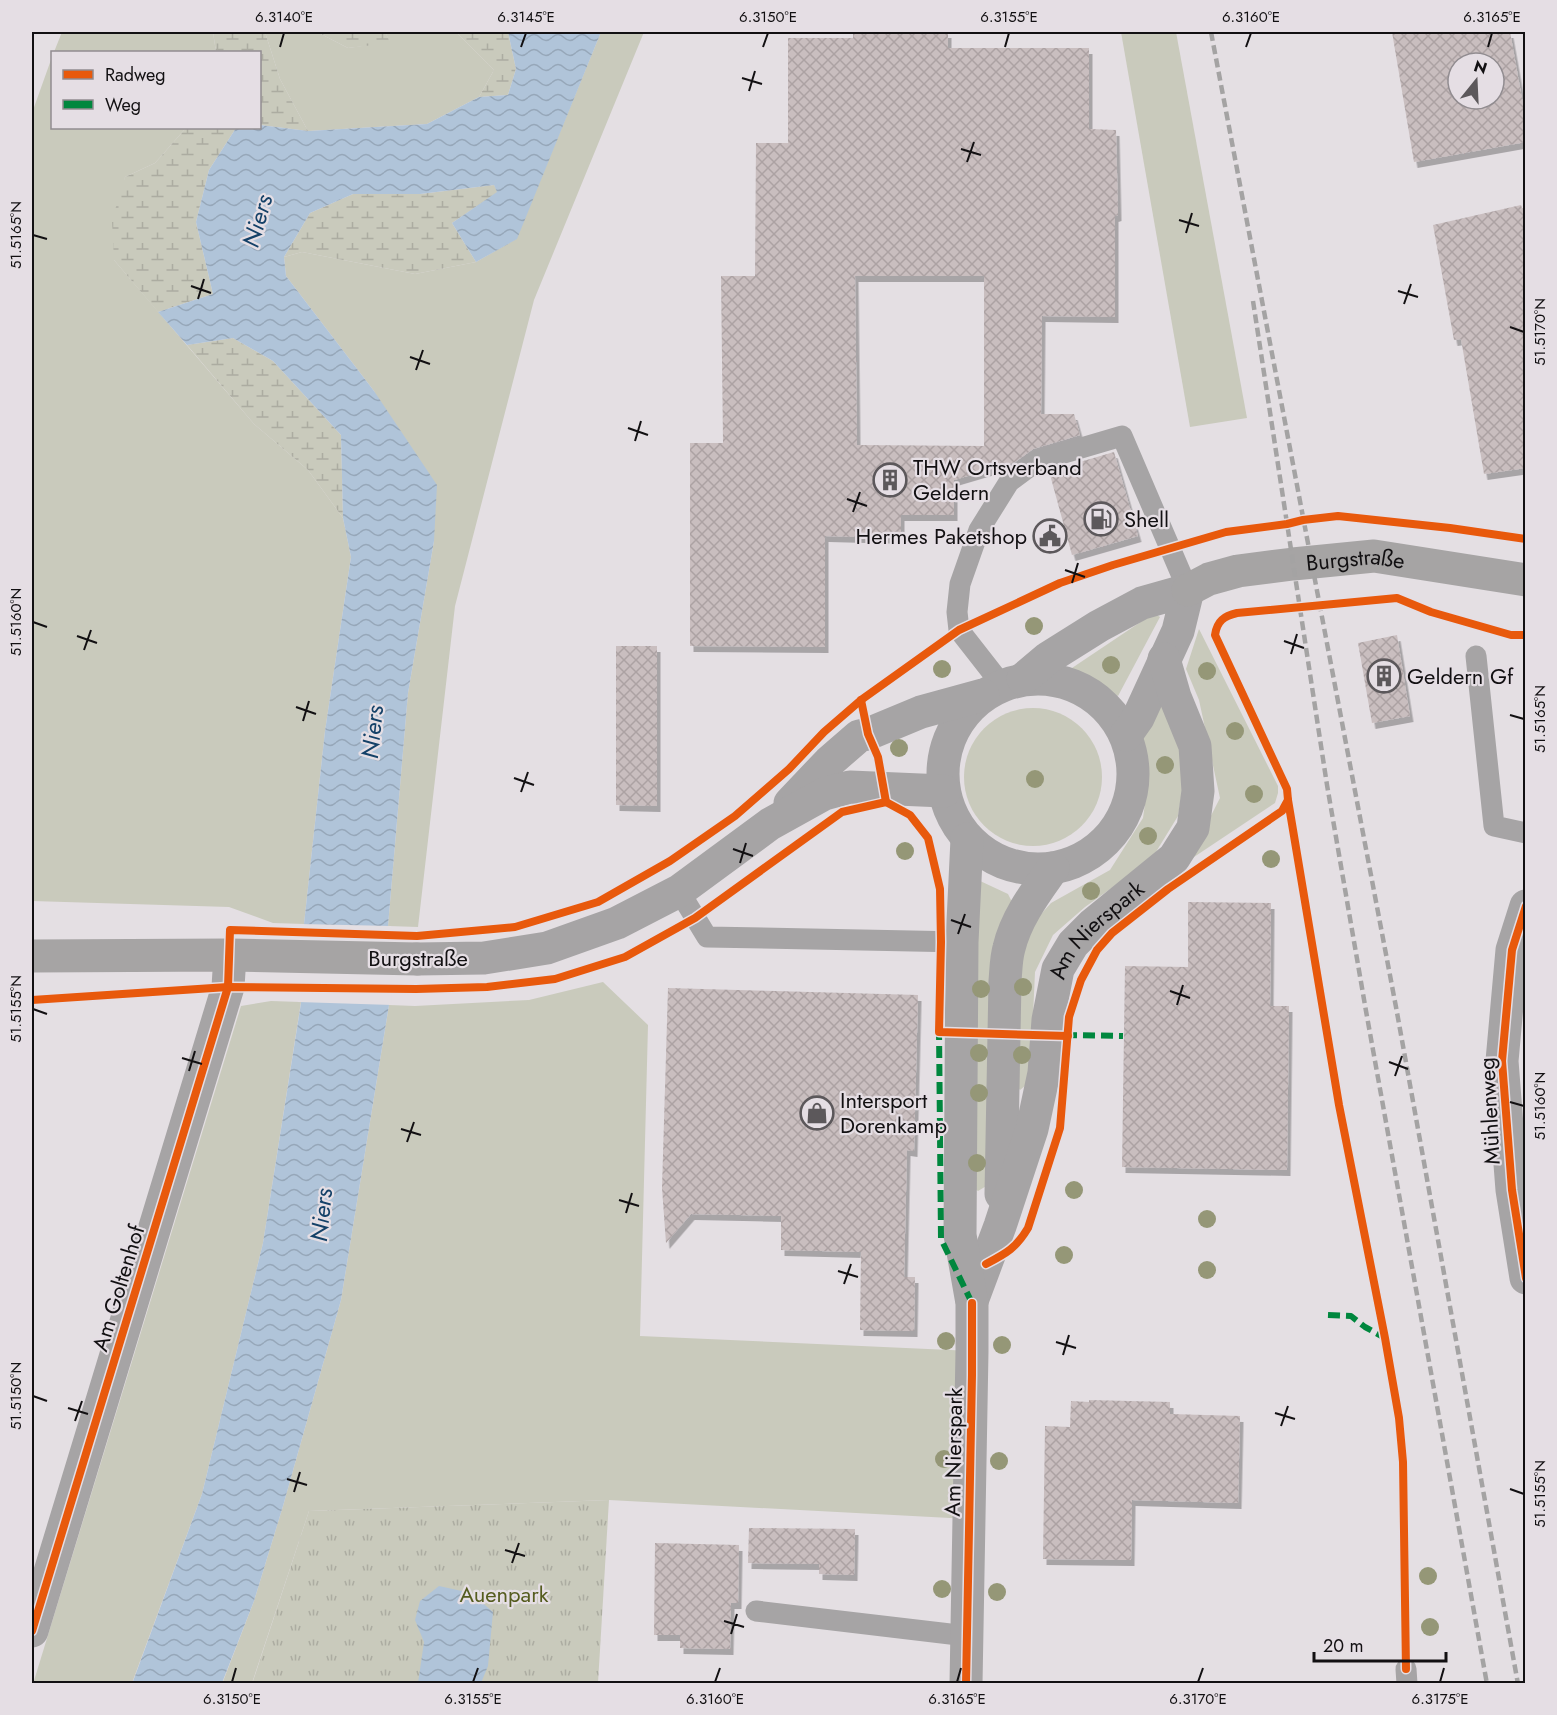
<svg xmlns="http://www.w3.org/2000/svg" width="1557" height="1715" font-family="Jost,sans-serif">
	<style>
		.grass { fill: #c9cabc }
		.wetland { fill: url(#wetland-marsh) }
		.park { fill: url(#park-tufts) }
		.water { fill: url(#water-waves) }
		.pier { fill: #e4dfe3 }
		.building { fill: url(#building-cross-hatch); fill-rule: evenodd; filter: url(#shadow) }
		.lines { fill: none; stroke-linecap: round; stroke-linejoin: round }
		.lane { stroke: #a6a4a5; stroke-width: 21 }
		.street { stroke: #a6a4a5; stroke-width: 33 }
		.secondary { stroke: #a6a4a4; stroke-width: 33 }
		.rail { stroke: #a4a3a3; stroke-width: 4.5; stroke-dasharray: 9 4.5; stroke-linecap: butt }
		.quiet { stroke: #00873e; stroke-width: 6; stroke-dasharray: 12 6; stroke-linecap: butt }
		.cycleway-casing { stroke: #e5dee4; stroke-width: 11 }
		.cycleway { stroke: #e8590c; stroke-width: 8 }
		.tree { fill: #959777 }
		.ticks { fill: none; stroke: #121012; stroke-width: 2 }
		.labels { text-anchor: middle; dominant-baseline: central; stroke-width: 4.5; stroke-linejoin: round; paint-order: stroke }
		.poi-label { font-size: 22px; fill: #121012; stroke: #e5dee4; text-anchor: start }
		.street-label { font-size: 22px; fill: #121012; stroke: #e5dee4 }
		.park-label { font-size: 22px; fill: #555c1f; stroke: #e5dee4 }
		.water-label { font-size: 24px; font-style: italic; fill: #144168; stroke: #e5dee4 }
		.neatline { fill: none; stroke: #121012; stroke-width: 2 }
		.ticks-label { font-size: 15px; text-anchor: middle; fill: #121012 }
	</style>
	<defs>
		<pattern id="wetland-marsh" width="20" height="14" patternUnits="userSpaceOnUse" patternTransform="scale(1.5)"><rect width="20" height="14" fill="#c9cabc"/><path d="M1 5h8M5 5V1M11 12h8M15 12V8" fill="none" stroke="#acaca1"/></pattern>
		<pattern id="park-tufts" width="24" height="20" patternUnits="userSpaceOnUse" patternTransform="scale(1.5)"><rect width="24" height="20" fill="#c9cabc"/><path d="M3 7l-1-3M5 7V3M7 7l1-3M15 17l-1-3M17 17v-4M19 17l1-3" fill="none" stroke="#acaca1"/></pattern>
		<pattern id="water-waves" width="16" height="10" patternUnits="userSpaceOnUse" patternTransform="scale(1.5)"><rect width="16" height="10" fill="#b0c4d9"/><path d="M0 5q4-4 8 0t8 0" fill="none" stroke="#96a7b9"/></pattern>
		<pattern id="building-cross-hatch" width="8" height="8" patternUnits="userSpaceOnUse" patternTransform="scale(1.5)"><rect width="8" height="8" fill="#c9bebf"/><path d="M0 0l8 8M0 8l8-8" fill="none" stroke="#aca2a3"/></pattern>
		<filter id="shadow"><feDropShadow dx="3.5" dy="6" stdDeviation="0" flood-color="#0004"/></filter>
	</defs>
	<rect width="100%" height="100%" fill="#e4dfe3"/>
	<g class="grass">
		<polygon points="62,32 213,32 216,52 54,52"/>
		<polygon points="265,32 317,32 348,48 390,42 385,32 456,32 494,70 479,97 427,124 308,131 280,79"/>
		<polygon points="601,32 644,32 534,300 455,606 418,927 388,926 408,693 434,541 374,391 286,276 284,257 302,252 415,274 476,262 516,239"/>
		<polygon points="1121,32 1176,32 1247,418 1190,427"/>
		<polygon points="52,57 52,128 186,128 155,163 125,177 114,260 254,424 308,470 343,518 351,557 325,731 304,924 273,923 229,907 32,901 32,113"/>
		<polygon points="1154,613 1160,617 1118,696 1072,668"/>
		<polygon points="1199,629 1278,786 1278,793 1275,803 1188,861 1220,798 1199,700 1186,669"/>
		<polygon points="1164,702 1186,767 1178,816 1151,860 1085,907 1053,935 1035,972 1030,1082 1020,1090 1012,1079 1024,933 1051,903 1110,870 1143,818 1149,774 1140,737"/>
		<circle cx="1033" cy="777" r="69"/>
		<polygon points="978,880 1008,894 1015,908 988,1185 978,1191 968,1184"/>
		<polygon points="603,982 648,1025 640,1336 972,1351 969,1519 609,1500 309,1511 252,1683 222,1684 254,1601 283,1506 341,1300 389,1005 415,1006 529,1000"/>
		<polygon points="271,1001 301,1002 263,1243 202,1494 132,1683 33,1684 241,1006"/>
	</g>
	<g class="wetland">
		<polygon points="213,32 265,32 280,79 308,131 260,125 260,52 216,52"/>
		<polygon points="317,32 385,32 391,43 348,48"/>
		<polygon points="456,32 508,32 516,69 508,95 479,97 494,70"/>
		<polygon points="186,128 236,128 209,170 196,222 213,294 158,312 114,260 112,220 125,177 155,163"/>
		<polygon points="494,185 498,192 452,223 476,262 415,274 302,252 284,257 310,213 353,194 420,194"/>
		<polygon points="233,338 273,361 341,435 343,518 308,470 254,424 187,345"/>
	</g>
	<polygon class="park" points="609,1500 598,1683 252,1684 309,1511"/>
	<g class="water">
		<polygon points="508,32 601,32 517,239 476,262 452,223 497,192 494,185 420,194 353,194 310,213 284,257 286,276 374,391 437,485 434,541 408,693 388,926 389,1005 341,1300 283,1506 254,1601 222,1683 132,1684 202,1494 263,1243 301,1003 304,924 325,731 351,557 343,518 341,435 273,361 233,338 187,345 158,312 213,294 196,222 209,170 236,128 260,128 260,125 308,131 427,124 479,97 508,95 516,69"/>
		<polygon points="439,1586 471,1593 493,1612 488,1666 481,1683 418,1683 424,1642 415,1620 420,1601"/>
	</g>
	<polygon class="pier" points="301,924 391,926 392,1005 298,1002"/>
	<g class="building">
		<path d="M853,32H948V48H1089V129L1116,130L1118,215L1115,216V317L1042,316L1041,414H1074L1080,435L1033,449L1015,462L954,480V515H901V538L825,536V647L690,646V443H723L721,276H755L756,143H788V38H853ZM855,276H984V446L857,445Z"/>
		<path d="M1392,32H1510L1526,121V142L1414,162ZM1458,63H1494V99H1458Z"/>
		<polygon points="1521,205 1522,208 1526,208 1526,468 1484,474 1461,339 1454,340 1433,225"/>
		<polygon points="1114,452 1138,536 1072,555 1049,471"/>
		<polygon points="1397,635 1410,716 1372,723 1358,643"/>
		<polygon points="616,646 657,646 657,806 616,805"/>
		<polygon points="1188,902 1271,903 1270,1006 1289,1006 1287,1170 1122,1167 1125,966 1188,967"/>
		<polygon points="668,988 918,995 914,1151 907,1150 904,1277 915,1277 914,1331 860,1330 861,1252 781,1250 781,1216 691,1214 666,1243 662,1188"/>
		<polygon points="1089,1400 1170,1402 1170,1414 1240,1416 1238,1503 1132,1500 1131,1560 1043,1559 1045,1426 1070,1427 1071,1401 1089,1402"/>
		<polygon points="749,1528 855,1529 854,1575 819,1574 819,1564 748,1563"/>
		<polygon points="655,1543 739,1545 738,1603 731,1603 730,1649 680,1648 680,1635 654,1635"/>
	</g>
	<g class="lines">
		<g class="lane">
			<polyline points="1476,656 1494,826 1526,833"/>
			<polyline points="1002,685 959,630 957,612 960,584 979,530 1009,482 1037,461 1122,436 1188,590"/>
			<polyline points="679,891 707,937 962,942"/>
			<polyline points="756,1611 967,1636"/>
			<polyline points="1406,1669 1407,1684"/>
		</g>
		<g class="street">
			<circle cx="1038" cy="774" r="95"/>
			<polyline points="1023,679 1048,658 1099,626 1142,603 1188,590 1178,631 1138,718 1126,735"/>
			<polyline points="790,803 829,762 859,736 868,734 921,712 983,695"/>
			<polyline points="1526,906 1512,950 1502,1061 1512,1190 1526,1278"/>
			<polyline points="417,959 484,958 547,948 617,923 679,891 770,824 824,794 850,787 944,791"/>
			<path d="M1001,1194L1005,981C1006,970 1006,958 1009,948C1016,918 1036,892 1053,868"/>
			<path id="s1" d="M972,1301L1000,1226L1032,1129L1044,1073L1048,1020L1058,969L1073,944L1093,924L1174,858L1193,828L1198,791L1195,746L1175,697L1164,659"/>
			<polyline points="32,1631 228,987 230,955"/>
			<polyline points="966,1684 972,1351 972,1303 960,1235 962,942 967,839"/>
		</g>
		<g class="secondary">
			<path id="s2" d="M1188,590L1209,579L1238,571L1293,564L1374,556L1526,580"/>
			<polyline points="32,956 230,955 417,959"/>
		</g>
		<g class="rail">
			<polyline points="1211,32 1396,1007 1518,1684"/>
			<polyline points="1253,301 1327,785 1366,1011 1487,1684"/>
		</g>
		<g class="quiet">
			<polyline points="939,1028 941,1239 972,1303"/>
			<polyline points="1065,1035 1123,1036"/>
			<polyline points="1328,1315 1351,1316 1365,1327 1385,1338"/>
		</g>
		<g class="cycleway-casing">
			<g id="cycleway">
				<polyline points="861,700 868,734 878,757 886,802"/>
				<polyline points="1288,800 1339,1105 1385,1338 1399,1418 1403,1462 1406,1669"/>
				<polyline points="1526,906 1512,950 1502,1061 1512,1190 1526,1278"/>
				<polyline points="32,1000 228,987 416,989 487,987 555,979 625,957 695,918 842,812 886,802 910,815 928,838 940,889 941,942 939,1032 1068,1036"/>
				<path d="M986,1264C1007,1253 1016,1248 1028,1228L1060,1128L1069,1017L1081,980L1097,950L1112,933L1168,889L1282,811L1288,800L1287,789L1215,635C1217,621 1224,616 1237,613L1397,598L1431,612L1511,635H1526"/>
				<polyline points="32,1631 228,987 230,930 417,936 515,927 598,902 670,861 735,816 789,769 824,732 861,700 959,630 1060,583 1113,565 1226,532 1287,524 1303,520 1338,516 1450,528 1526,539"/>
				<polyline points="966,1684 972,1375 972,1303"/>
			</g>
		</g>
		<use href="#cycleway" class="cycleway"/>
	</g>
	<g class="tree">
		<circle cx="1034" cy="626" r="9"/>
		<circle cx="1111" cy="665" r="9"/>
		<circle cx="942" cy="669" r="9"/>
		<circle cx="1207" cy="671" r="9"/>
		<circle cx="1235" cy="731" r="9"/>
		<circle cx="899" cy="748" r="9"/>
		<circle cx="1165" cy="765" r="9"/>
		<circle cx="1035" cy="779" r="9"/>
		<circle cx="1254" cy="794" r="9"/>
		<circle cx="1148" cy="836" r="9"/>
		<circle cx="905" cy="851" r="9"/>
		<circle cx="1271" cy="859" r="9"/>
		<circle cx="1091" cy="891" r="9"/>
		<circle cx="1023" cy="987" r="9"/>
		<circle cx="981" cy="989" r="9"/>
		<circle cx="979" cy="1053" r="9"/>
		<circle cx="1022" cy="1055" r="9"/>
		<circle cx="979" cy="1093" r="9"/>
		<circle cx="977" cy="1163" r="9"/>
		<circle cx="1074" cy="1190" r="9"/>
		<circle cx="1207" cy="1219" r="9"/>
		<circle cx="1064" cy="1255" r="9"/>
		<circle cx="1207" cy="1270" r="9"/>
		<circle cx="946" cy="1341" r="9"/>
		<circle cx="1002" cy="1345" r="9"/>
		<circle cx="944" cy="1459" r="9"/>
		<circle cx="999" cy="1461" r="9"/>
		<circle cx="1428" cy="1576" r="9"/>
		<circle cx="942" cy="1589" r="9"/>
		<circle cx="997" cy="1592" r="9"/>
		<circle cx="1430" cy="1627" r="9"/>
	</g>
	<path class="ticks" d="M280,47L284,33M521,47L526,33M763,47L768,33M1005,47L1009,33M1246,47L1251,33M1488,47L1492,33M742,78L762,84M749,91L755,71M961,149L981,155M967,162L974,142M1179,220L1199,226M1186,233L1192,213M33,235L47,239M191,286L211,293M1398,291L1418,297M198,299L204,279M1404,304L1411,284M1510,327L1524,332M410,357L430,364M416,370L423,350M628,428L648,435M635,441L641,421M847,499L867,506M853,512L860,492M1065,570L1085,577M1072,583L1078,563M33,622L47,627M77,636L97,643M1284,641L1304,648M84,650L91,630M1291,654L1297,634M296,707L316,714M1510,715L1524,719M303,721L309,701M514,778L534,785M521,792L528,772M733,849L753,856M740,863L746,843M951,920L971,927M958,934L965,914M1170,991L1190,998M1177,1005L1183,985M33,1009L47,1014M182,1058L202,1064M1389,1062L1408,1069M189,1071L195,1051M1395,1076L1402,1056M1510,1102L1524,1106M401,1129L421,1135M407,1142L414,1122M619,1200L639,1206M626,1213L632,1193M838,1271L858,1277M844,1284L851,1264M1056,1342L1076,1348M1063,1355L1069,1335M33,1396L47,1401M68,1408L88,1414M1275,1413L1295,1419M75,1421L82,1401M1281,1426L1288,1406M287,1479L307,1485M1510,1489L1524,1494M294,1492L300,1472M505,1550L525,1556M512,1563L519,1543M724,1621L744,1627M731,1634L737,1614M232,1682L236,1668M473,1682L478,1668M715,1682L720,1668M957,1682L961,1668M1198,1682L1203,1668M1440,1682L1444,1668"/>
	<defs>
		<g id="building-ring" transform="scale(1.725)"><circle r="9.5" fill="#e5dee4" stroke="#5c585b" stroke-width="1.5"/><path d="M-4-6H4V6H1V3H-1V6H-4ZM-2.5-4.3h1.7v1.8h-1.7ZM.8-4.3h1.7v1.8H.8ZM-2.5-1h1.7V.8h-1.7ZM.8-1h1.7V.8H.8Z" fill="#5c585b"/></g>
		<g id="fuel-ring" transform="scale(1.725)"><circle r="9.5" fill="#e5dee4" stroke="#5c585b" stroke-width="1.5"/><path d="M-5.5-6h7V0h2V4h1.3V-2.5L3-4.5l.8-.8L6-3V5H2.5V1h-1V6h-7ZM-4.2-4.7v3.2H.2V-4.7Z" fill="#5c585b"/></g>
		<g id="civic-ring" transform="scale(1.725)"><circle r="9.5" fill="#e5dee4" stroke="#5c585b" stroke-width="1.5"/><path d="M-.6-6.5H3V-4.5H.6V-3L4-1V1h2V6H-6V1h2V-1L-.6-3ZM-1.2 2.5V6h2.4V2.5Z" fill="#5c585b"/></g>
		<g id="shop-ring" transform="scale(1.725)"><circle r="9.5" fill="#e5dee4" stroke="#5c585b" stroke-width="1.5"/><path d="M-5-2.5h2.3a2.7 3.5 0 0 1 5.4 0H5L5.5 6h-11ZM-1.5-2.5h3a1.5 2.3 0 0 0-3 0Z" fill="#5c585b"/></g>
	</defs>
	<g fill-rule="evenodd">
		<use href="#building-ring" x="890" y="480"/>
		<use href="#fuel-ring" x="1101" y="519"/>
		<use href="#civic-ring" x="1050" y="536"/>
		<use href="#building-ring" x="1384" y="676"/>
		<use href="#shop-ring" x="817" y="1113"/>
	</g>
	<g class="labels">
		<g class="poi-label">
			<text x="913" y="467">THW Ortsverband<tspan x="913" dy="25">Geldern</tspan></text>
			<text x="1124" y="519">Shell</text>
			<text x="1027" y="536" text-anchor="end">Hermes Paketshop</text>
			<text x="1407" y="676">Geldern Gf</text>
			<text x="840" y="1100">Intersport<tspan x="840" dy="25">Dorenkamp</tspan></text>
		</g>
		<g class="street-label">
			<text stroke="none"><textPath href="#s2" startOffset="172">Burgstraße</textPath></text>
			<text stroke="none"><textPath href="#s1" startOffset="399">Am Nierspark</textPath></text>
			<text x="418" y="958">Burgstraße</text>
			<text transform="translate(1489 1111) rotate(-93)">Mühlenweg</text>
			<text transform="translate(118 1288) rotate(-73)">Am Goltenhof</text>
			<text transform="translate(953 1452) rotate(-89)">Am Nierspark</text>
		</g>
		<g class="park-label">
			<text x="504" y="1594">Auenpark</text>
		</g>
		<g class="water-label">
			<text transform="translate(257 221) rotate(-74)">Niers</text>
			<text transform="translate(372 732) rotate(-84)">Niers</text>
			<text transform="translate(321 1215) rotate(-84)">Niers</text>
		</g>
	</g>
	<rect width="1557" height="1715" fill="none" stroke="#e5dee4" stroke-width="66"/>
	<rect x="51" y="51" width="210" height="78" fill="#e5dee4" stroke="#918c90" stroke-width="1.5"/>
	<rect x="63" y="70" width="30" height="9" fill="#e8590c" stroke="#918c90" stroke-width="1.5"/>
	<text x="105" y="81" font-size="18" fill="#121012">Radweg</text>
	<rect x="63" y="100" width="30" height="9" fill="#00873e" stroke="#918c90" stroke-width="1.5"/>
	<text x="105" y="111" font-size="18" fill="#121012">Weg</text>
	<g transform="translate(1476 81) rotate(18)"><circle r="28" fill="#e5dee4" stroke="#918c90" stroke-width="1.5"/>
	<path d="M0-4.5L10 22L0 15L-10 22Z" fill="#5c585b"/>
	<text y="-9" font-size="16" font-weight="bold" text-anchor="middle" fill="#121012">N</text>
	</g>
	<path d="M1314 1652v9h132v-9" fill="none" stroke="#121012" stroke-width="3"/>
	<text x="1323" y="1652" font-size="18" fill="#121012" stroke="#e5dee4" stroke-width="4.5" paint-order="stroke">20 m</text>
	<rect x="33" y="33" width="1491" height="1649" class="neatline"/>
	<g class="ticks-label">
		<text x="284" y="22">6.3140°E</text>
		<text x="526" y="22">6.3145°E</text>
		<text x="768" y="22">6.3150°E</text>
		<text x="1009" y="22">6.3155°E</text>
		<text x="1251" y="22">6.3160°E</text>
		<text x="1492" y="22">6.3165°E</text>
		<text transform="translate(16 235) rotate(-90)" y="5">51.5165°N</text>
		<text transform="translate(1540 332) rotate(-90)" y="5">51.5170°N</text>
		<text transform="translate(16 622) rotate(-90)" y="5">51.5160°N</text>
		<text transform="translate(1540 719) rotate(-90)" y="5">51.5165°N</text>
		<text transform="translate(16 1009) rotate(-90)" y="5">51.5155°N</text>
		<text transform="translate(1540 1106) rotate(-90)" y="5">51.5160°N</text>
		<text transform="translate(16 1396) rotate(-90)" y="5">51.5150°N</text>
		<text transform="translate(1540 1494) rotate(-90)" y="5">51.5155°N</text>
		<text x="232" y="1704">6.3150°E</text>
		<text x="473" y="1704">6.3155°E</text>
		<text x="715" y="1704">6.3160°E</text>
		<text x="957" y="1704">6.3165°E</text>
		<text x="1198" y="1704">6.3170°E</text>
		<text x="1440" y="1704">6.3175°E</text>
	</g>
</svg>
